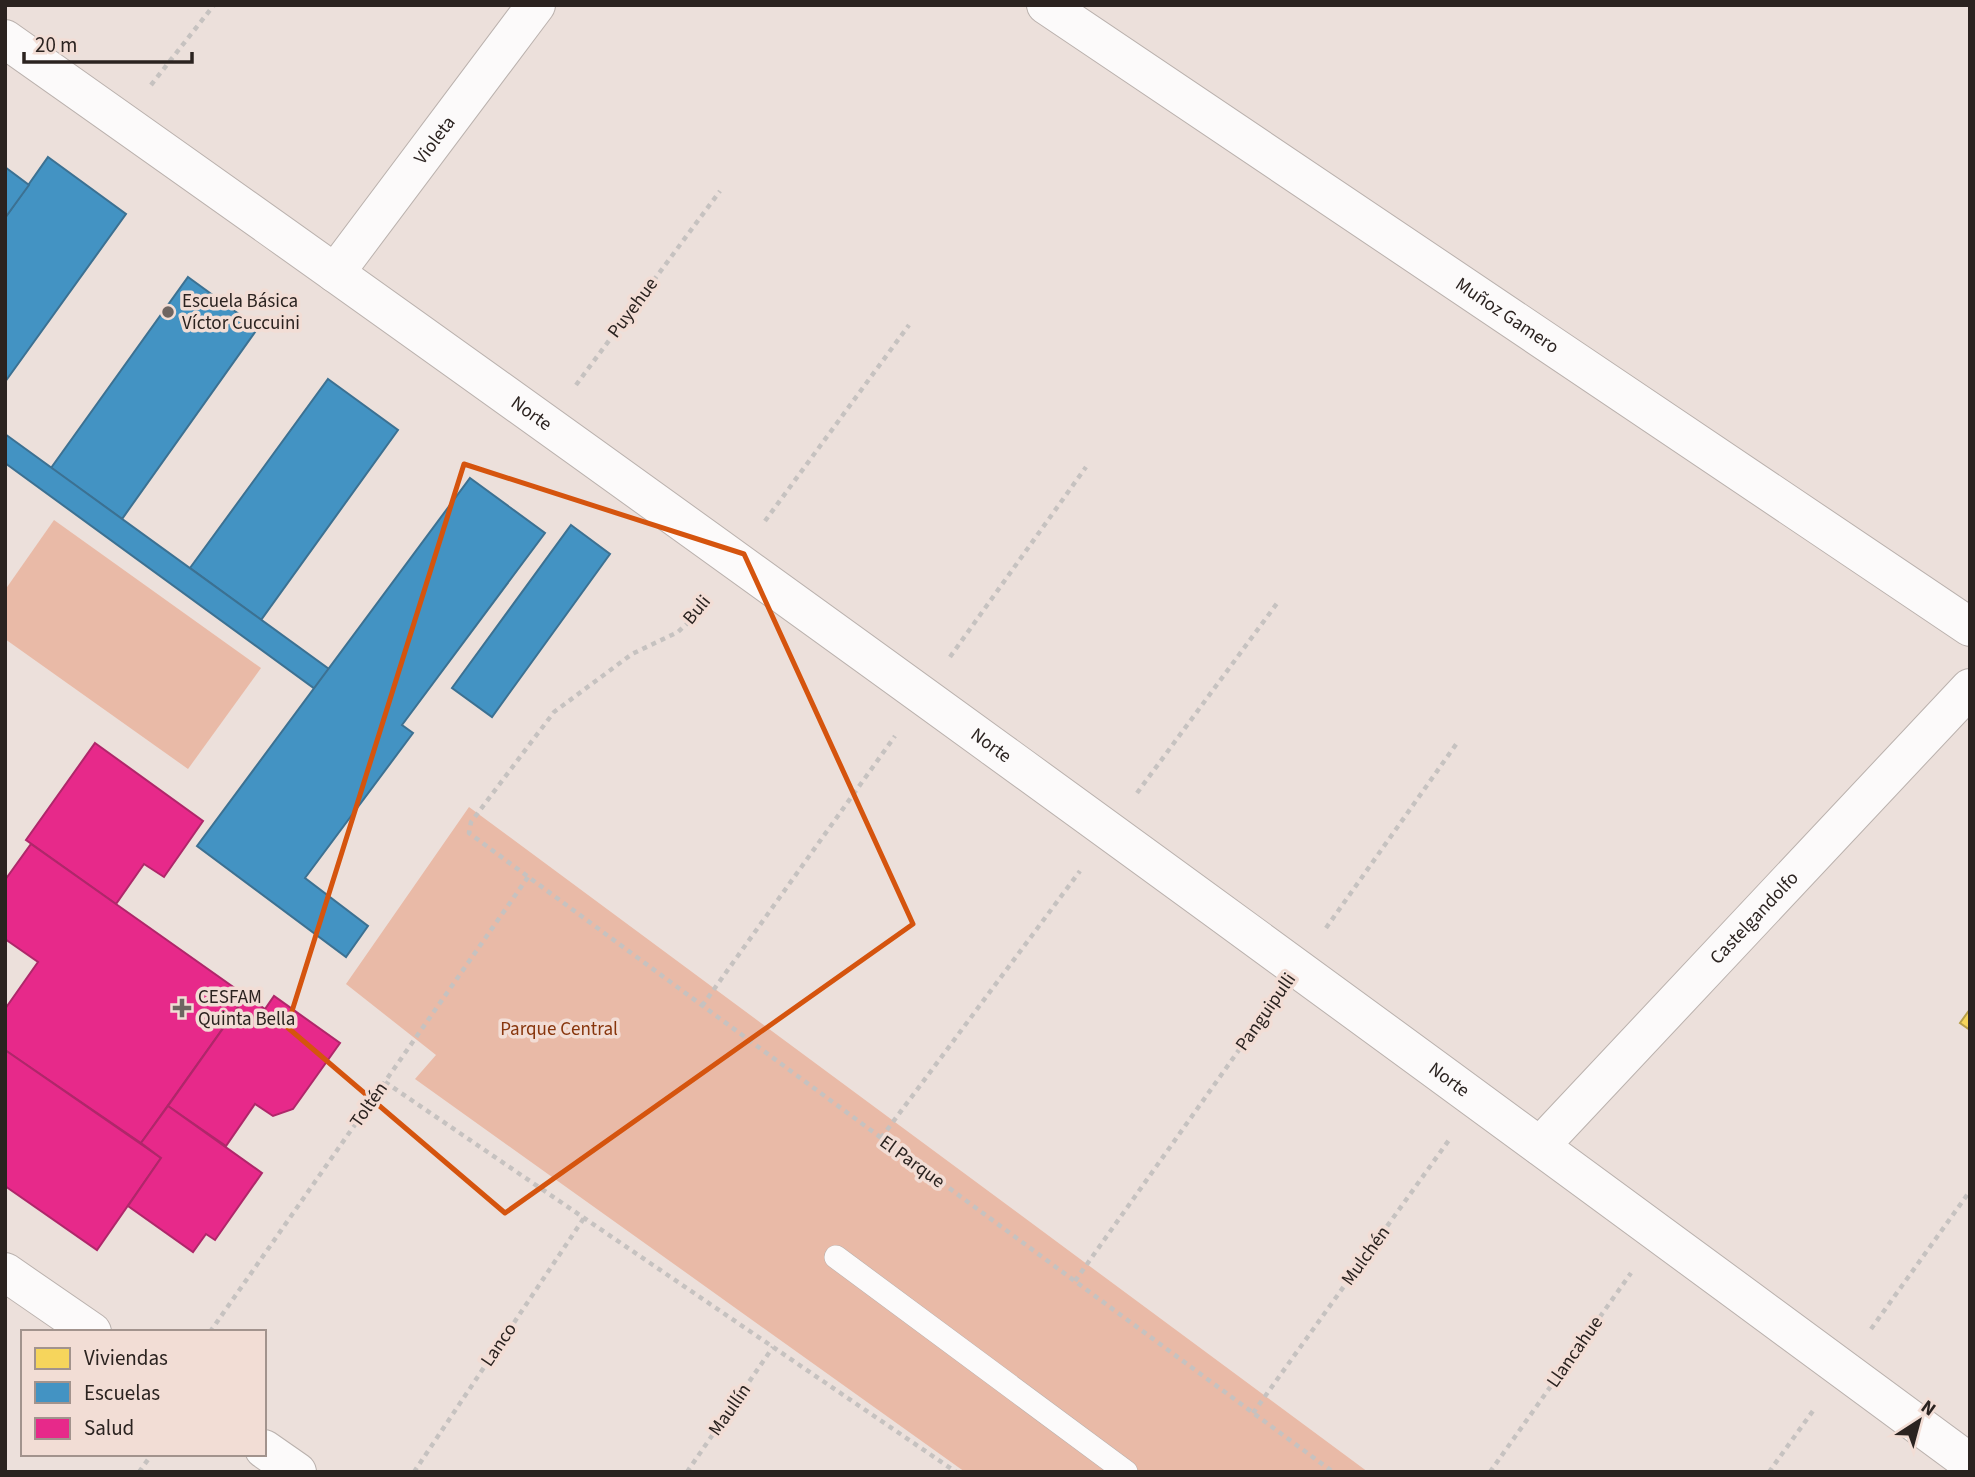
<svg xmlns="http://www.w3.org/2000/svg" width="1975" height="1477" font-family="'Source Sans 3',sans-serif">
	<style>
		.green { fill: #e9baa7 }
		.homes { fill: #f6d55c; stroke: #b9a04a; stroke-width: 2 }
		.schools { fill: #4393c3; stroke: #3c7192; stroke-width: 2 }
		.health { fill: #e7298a; stroke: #af276a; stroke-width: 2 }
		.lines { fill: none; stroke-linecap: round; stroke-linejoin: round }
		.service-casing { stroke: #bab1ad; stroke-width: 24 }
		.minor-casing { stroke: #bab1ad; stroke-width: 40 }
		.tertiary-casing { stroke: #bab1ad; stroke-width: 40 }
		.path { stroke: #c6c2c0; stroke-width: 4.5; stroke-dasharray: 5 5; stroke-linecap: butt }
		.service { stroke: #fcfafa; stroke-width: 23 }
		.minor { stroke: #fcfafa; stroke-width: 38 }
		.tertiary { stroke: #fcfafa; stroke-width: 38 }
		.marked { fill: none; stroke: #d5540e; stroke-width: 5; stroke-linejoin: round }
		.poi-dot { fill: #6f6561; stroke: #f2ddd5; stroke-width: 2.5 }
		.labels { text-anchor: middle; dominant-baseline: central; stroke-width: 7; stroke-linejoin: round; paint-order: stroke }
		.street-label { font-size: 19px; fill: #2b2320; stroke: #f2ddd5 }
		.poi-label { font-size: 19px; fill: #2b2320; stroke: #f2ddd5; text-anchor: start }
		.park-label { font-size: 19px; fill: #87350c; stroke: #f2ddd5 }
	</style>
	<rect width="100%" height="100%" fill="#ece0db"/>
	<g class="green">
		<polygon points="54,520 261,668 188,769 5,639 5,590"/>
		<polygon points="469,807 1368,1472 965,1472 415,1079 436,1055 346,984"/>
	</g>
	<polygon class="homes" points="1970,1009 1970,1030 1960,1023"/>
	<g class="schools">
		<polygon points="48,157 126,214 5,382 5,218"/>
		<polygon points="5,167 29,185 5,218"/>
		<polygon points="188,277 258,328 122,519 51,468"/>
		<polygon points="328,379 398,430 261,620 190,568"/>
		<polygon points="5,434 329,669 315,689 5,463"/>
		<polygon points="470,478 545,533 402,725 413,733 305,878 368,926 346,957 197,846"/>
		<polygon points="571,525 610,554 492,717 452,688"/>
	</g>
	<g class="health">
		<polygon points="95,743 203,821 164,877 144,864 116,904 26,840"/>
		<polygon points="31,844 246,996 141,1143 5,1050 5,1009 38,962 5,939 5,880"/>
		<polygon points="246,996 265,1009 274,996 340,1043 293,1109 273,1116 255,1104 226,1146 168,1106"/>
		<polygon points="5,1050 161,1158 97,1250 5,1186"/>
		<polygon points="168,1106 262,1173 215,1240 206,1234 193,1252 128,1206 161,1158 141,1143"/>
	</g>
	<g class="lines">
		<g class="service-casing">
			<polyline id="service" points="836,1257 1126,1472"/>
		</g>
		<g class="minor-casing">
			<g id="minor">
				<path id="s1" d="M5,39C666,505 1319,982 1970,1463"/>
				<path id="s2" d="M335,273L536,5"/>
				<path id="s3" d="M1540,1146L1970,688"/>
				<polyline points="5,1272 92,1332"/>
				<polyline points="264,1449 297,1472"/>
			</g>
		</g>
		<g class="tertiary-casing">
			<g id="tertiary">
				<path id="s4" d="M1046,5L1970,627"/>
			</g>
		</g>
		<g class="path">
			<polyline points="151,85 214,5"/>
			<polyline points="576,385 720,191"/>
			<polyline points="765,521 909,325"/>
			<polyline points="708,598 694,617 678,632 632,654 554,712 471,822 469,833 1333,1472"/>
			<polyline points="950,657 1086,467"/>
			<polyline points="1137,793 1278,602"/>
			<polyline points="1326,928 1457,743"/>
			<polyline points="702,1006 895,736"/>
			<polyline points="385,1082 956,1472"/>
			<polyline points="881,1138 1080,871"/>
			<polyline points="1075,1281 1268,1009"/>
			<polyline points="1871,1329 1970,1191"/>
			<polyline points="210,1332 528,877"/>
			<polyline points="1253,1413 1449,1140"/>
			<polyline points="139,1472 152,1454"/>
			<polyline points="414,1472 584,1218"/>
			<polyline points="687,1472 773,1347"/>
			<polyline points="1490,1472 1631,1273"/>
			<polyline points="1769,1472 1815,1408"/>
		</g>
		<use href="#service" class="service"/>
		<use href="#minor" class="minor"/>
		<use href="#tertiary" class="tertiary"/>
	</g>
	<path class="marked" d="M464,464L744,554L913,924L505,1213L287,1027Z"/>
	<g class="poi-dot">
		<circle cx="168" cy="312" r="7"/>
		<path d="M178.5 997.5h7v7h7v7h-7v7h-7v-7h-7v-7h7z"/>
	</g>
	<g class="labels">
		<g class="street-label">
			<text stroke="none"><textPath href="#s2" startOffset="166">Violeta</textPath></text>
			<text transform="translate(633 308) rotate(-53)">Puyehue</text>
			<text stroke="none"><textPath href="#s4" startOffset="556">Muñoz Gamero</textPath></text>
			<text stroke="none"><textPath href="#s1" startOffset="646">Norte</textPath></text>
			<text transform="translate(697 610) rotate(-50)">Buli</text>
			<text stroke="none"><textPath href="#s1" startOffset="1213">Norte</textPath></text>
			<text stroke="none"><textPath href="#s3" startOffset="313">Castelgandolfo</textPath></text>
			<text transform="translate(1266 1012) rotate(-55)">Panguipulli</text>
			<text stroke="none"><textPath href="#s1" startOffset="1780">Norte</textPath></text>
			<text transform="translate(369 1105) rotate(-55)">Toltén</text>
			<text transform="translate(912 1162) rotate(36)">El Parque</text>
			<text transform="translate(1366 1256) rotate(-54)">Mulchén</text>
			<text transform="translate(499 1345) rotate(-56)">Lanco</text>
			<text transform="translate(1575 1352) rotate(-55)">Llancahue</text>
			<text transform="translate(730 1410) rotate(-55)">Maullín</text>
		</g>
		<g class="poi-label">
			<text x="182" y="301">Escuela Básica<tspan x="182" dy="22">Víctor Cuccuini</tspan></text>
			<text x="198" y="997">CESFAM<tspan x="198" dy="22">Quinta Bella</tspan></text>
		</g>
		<g class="park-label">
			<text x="559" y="1029">Parque Central</text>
		</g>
	</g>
	<rect width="1975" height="1477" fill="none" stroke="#2b2320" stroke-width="14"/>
	<rect x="21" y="1330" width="245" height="126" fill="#f2ddd5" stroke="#a2938d" stroke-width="2"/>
	<rect x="35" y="1348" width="35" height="21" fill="#f6d55c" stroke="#a2938d" stroke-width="2"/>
	<text x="84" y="1365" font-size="21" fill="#2b2320">Viviendas</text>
	<rect x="35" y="1382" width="35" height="21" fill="#4393c3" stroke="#a2938d" stroke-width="2"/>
	<text x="84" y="1400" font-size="21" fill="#2b2320">Escuelas</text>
	<rect x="35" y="1418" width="35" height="21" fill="#e7298a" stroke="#a2938d" stroke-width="2"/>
	<text x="84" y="1435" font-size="21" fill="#2b2320">Salud</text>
	<g transform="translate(1919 1421) rotate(36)" stroke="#f2ddd5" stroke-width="5" paint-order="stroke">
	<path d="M0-5L12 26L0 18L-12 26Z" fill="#2b2320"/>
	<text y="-10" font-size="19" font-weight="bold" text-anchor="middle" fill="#2b2320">N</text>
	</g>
	<path d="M24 52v10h168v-10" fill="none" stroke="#2b2320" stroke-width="3.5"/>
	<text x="35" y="52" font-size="21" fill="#2b2320" stroke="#f2ddd5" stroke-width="5" paint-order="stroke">20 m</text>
</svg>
